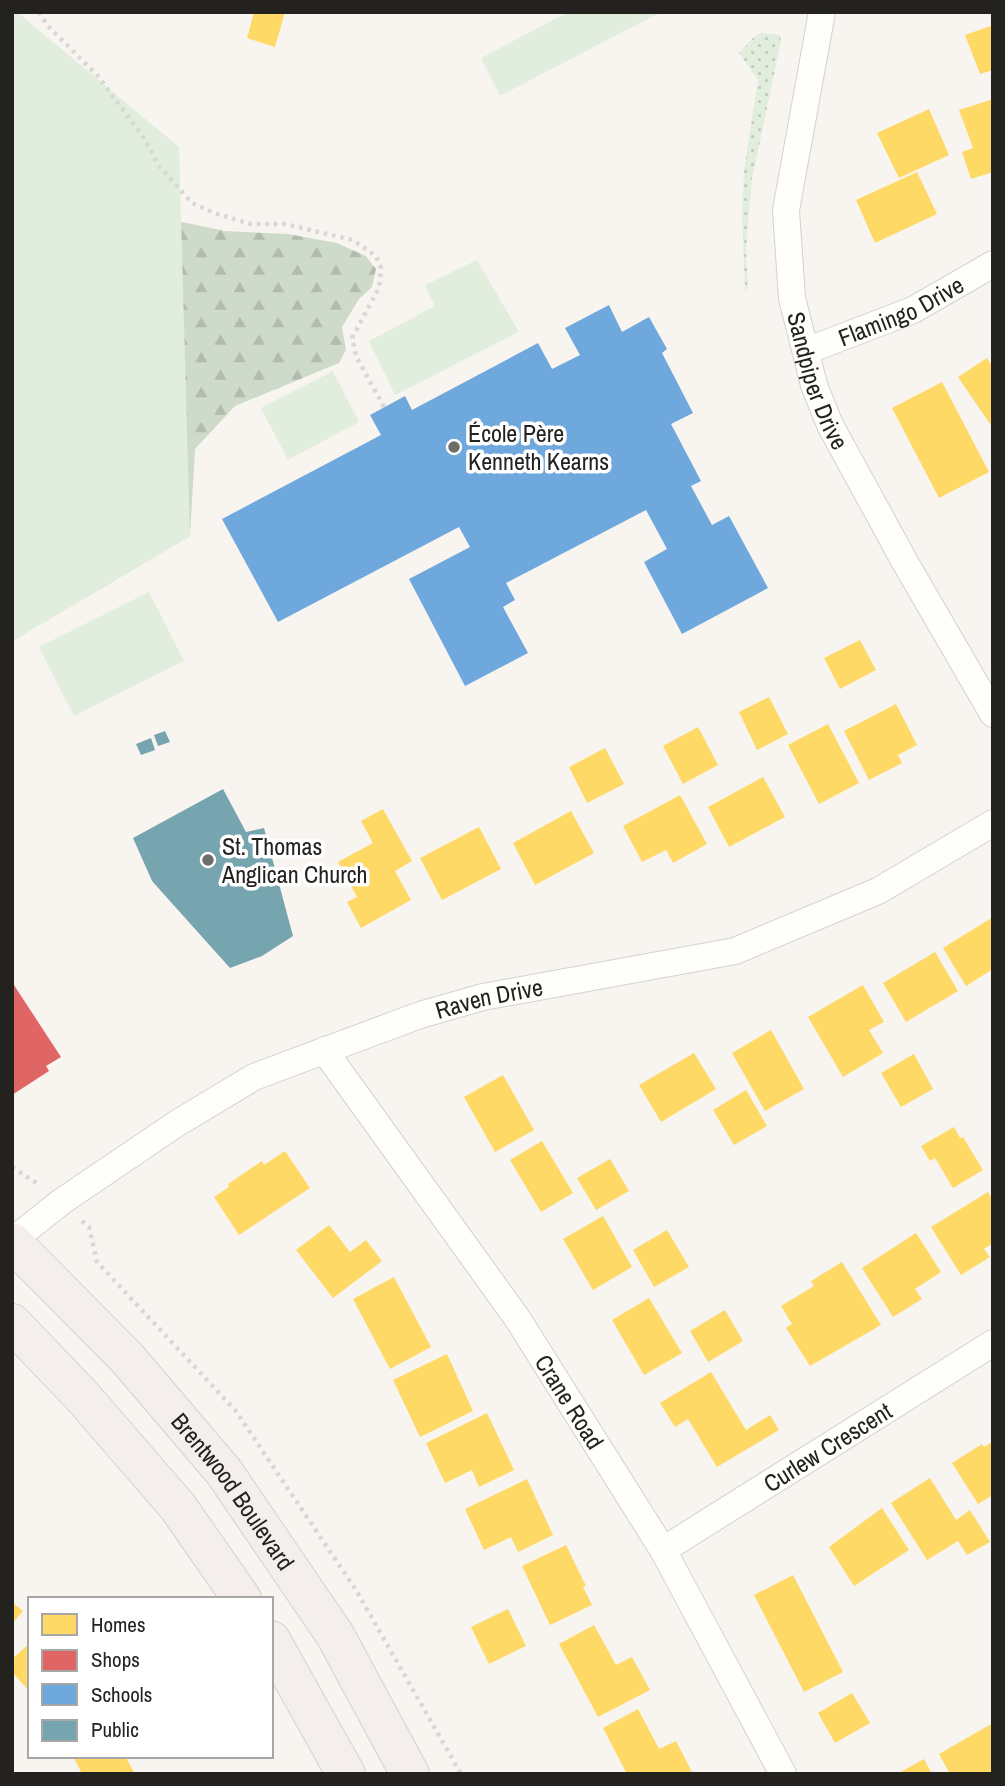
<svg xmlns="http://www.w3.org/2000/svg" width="1005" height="1786" font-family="'Archivo Narrow',sans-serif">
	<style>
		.grass { fill: url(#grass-dots) }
		.forest { fill: url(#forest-firs) }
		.park { fill: #e1eddd }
		.homes { fill: #ffd966 }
		.shops { fill: #e06666 }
		.schools { fill: #6fa8dc }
		.public { fill: #76a5af }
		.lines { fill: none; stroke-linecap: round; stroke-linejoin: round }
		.street-casing { stroke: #d4d1ce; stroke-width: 28 }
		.secondary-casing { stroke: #d4d1ce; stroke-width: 40 }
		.path { stroke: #d9d7d6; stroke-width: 4.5; stroke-dasharray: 3.5 5; stroke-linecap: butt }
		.street { stroke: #fefefd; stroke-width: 26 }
		.secondary { stroke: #f4efec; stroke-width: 38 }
		.poi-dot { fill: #6e6c68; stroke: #fff; stroke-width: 2.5 }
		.labels { text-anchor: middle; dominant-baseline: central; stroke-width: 7; stroke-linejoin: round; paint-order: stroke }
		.street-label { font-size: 24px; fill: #24221f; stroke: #fff }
		.poi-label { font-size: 24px; fill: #24221f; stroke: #fff; text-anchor: start }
	</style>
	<defs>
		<pattern id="grass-dots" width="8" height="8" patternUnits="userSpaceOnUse" patternTransform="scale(1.75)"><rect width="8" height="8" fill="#e1eddd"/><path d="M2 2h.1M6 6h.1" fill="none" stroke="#c1cbbd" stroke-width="1.8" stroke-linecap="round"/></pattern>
		<pattern id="forest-firs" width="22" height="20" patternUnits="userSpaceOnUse" patternTransform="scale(1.75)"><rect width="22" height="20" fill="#cedbca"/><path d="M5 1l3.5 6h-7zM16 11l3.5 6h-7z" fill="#b1bcad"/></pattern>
	</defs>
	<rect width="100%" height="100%" fill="#f8f5f0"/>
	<polygon class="grass" points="761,33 780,35 781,41 752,179 746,249 748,288 745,291 742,212 744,170 758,80 739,53 756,35"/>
	<polygon class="forest" points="163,218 225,231 288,234 337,243 366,256 376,269 372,287 359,299 342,327 346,350 339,363 235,406 195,449 190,536 12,641"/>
	<g class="park">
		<polygon points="12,12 17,12 179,147 190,536 12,641"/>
		<polygon points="568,12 661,12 500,96 481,58"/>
		<polygon points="477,260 519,332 395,395 369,341 435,306 425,285"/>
		<polygon points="333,371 359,422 288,460 261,408"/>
		<polygon points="149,592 184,661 74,716 39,647"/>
	</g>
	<g class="homes">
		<polygon points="254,12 285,12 275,47 247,38"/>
		<polygon points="993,25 993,70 980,74 965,35"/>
		<polygon points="993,99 993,172 971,179 962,152 973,148 959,110"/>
		<polygon points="929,109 949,155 899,178 877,133"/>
		<polygon points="917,172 937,214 875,243 856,200"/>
		<polygon points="987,358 991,364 993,363 993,422 990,424 958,377"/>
		<polygon points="942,382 989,472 939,498 892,408"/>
		<polygon points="860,640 876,670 840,689 824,658"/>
		<polygon points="769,697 788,734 757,750 739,712"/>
		<polygon points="896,704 917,745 898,755 902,763 869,780 844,731"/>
		<polygon points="828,724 859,783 819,804 788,745"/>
		<polygon points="698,727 718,765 683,784 663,746"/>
		<polygon points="605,748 624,784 587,803 569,767"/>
		<polygon points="763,777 785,817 729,847 708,807"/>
		<polygon points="680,795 707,844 673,863 666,850 642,862 623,826"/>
		<polygon points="383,809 412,861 395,871 411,900 361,928 347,902 357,897 338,862 373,843 361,821"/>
		<polygon points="571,811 594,853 535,885 513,843"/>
		<polygon points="479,827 501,869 442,900 420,858"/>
		<polygon points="993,917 993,969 966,986 943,948"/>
		<polygon points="935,952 958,991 906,1022 883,983"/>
		<polygon points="863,985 884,1022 869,1030 883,1053 843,1077 808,1017"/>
		<polygon points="771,1030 804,1089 765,1111 732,1053"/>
		<polygon points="694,1053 716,1089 661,1122 639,1085"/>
		<polygon points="914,1054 933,1089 901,1107 881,1073"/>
		<polygon points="503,1075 534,1130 495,1152 464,1097"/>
		<polygon points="746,1090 767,1126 734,1145 713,1110"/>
		<polygon points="954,1127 960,1138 963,1137 983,1170 953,1188 935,1158 930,1161 921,1146"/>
		<polygon points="542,1141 573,1193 541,1212 510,1160"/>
		<polygon points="285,1151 310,1188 239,1235 214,1197 229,1187 228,1184 262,1161 264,1165"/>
		<polygon points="610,1159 629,1191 596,1210 577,1178"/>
		<polygon points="988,1192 993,1200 993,1243 984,1249 990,1257 961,1275 931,1227"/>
		<polygon points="603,1216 632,1267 593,1290 563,1239"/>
		<polygon points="329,1225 350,1252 366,1240 382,1261 333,1298 296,1250"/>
		<polygon points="667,1230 689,1267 654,1287 633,1250"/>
		<polygon points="916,1233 941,1272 915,1289 922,1299 893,1317 862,1268"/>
		<polygon points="842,1262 881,1325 810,1366 786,1328 792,1324 781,1306 814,1286 811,1281"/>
		<polygon points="394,1277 431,1347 390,1369 353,1299"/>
		<polygon points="649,1298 682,1353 644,1375 612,1320"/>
		<polygon points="725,1310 743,1341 708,1362 690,1331"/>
		<polygon points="447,1354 473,1411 420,1437 393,1380"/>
		<polygon points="711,1372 746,1430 770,1415 779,1430 717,1467 688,1419 675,1427 660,1403"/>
		<polygon points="487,1413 514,1470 479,1487 472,1470 445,1483 426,1443"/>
		<polygon points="993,1441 993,1495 978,1504 952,1463 982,1444 984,1447"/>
		<polygon points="930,1478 956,1520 970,1510 990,1542 967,1555 958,1541 927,1560 891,1503"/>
		<polygon points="527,1479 553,1535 518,1552 511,1537 484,1550 465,1509"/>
		<polygon points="882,1508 909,1550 854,1586 829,1547"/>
		<polygon points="566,1545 586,1586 583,1587 592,1605 550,1625 522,1566"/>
		<polygon points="793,1575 843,1672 804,1692 754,1595"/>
		<polygon points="12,1602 23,1611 12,1624"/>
		<polygon points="508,1609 526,1646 489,1664 471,1627"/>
		<polygon points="594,1625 616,1665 632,1657 650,1690 598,1717 559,1644"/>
		<polygon points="30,1643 30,1692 12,1672 12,1659"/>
		<polygon points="852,1693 870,1723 835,1743 818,1713"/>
		<polygon points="638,1709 659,1749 676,1741 693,1774 627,1774 603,1728"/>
		<polygon points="993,1723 993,1774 950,1774 939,1754"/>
		<polygon points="73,1756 125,1756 135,1774 82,1774"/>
		<polygon points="924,1759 932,1774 897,1774"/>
	</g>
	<polygon class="shops" points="12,982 61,1057 46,1066 49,1071 12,1095"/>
	<polygon class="schools" points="609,305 622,332 649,317 667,349 662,353 693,413 671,424 701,481 691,486 712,525 729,516 768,588 682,634 644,562 667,549 646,510 506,583 515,600 503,607 528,653 465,686 409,579 470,547 459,527 278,622 222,519 381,435 370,415 405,396 412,410 538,343 552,369 580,355 565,328"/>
	<g class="public">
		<polygon points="165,731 170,742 158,746 154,735"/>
		<polygon points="151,738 155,750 141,755 136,744"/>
		<polygon points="223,789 246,832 264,828 293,936 262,956 230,968 152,881 133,838"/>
	</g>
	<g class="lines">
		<g class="street-casing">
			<g id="street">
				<path id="s1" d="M822,12L786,210L792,298L814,385L830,425L906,564L993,714"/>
				<path id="s2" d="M806,351L913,310L993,264"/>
				<path id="s3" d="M324,1050L517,1318L663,1550L783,1774"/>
				<path id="s4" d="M12,1241L61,1202L176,1124L254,1077L420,1015L483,997L735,951L878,891L993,823"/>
				<path id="s5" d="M663,1550L993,1343"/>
			</g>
		</g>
		<g class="secondary-casing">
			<g id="secondary">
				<path id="s6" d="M12,1242L127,1358L224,1472L335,1635L410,1774"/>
				<polyline points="12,1323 82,1396 178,1507 242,1599"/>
				<polyline points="271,1640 346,1774"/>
			</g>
		</g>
		<g class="path">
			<polyline points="39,12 48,26 98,76 143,137 159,166 192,203 214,213 251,224 285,224 353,240 376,256 381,268 379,288 352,338 356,356 384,407"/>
			<polyline points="12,1167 38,1184"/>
			<polyline points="82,1221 89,1227 97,1262 235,1410 356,1590 461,1774"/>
		</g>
		<use href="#street" class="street"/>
		<use href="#secondary" class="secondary"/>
	</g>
	<g class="poi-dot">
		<circle cx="454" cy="447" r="7"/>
		<circle cx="208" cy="860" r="7"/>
	</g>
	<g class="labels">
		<g class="street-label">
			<text stroke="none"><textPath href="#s2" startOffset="103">Flamingo Drive</textPath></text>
			<text stroke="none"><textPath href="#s1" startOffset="376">Sandpiper Drive</textPath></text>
			<text stroke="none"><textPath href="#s4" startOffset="541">Raven Drive</textPath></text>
			<text stroke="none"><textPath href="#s3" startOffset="429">Crane Road</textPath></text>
			<text stroke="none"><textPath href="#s5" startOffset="194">Curlew Crescent</textPath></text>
			<text stroke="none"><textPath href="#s6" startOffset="334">Brentwood Boulevard</textPath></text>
		</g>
		<g class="poi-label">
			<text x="468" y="433">École Père<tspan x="468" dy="28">Kenneth Kearns</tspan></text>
			<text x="222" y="846">St. Thomas<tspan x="222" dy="28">Anglican Church</tspan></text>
		</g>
	</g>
	<rect width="1005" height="1786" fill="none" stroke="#24221f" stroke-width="28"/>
	<rect x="28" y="1597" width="245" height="161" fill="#ffffff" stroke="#a7a7a5" stroke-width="2"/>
	<rect x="42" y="1614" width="35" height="21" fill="#ffd966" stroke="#a7a7a5" stroke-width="2"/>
	<text x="91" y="1632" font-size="21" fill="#24221f">Homes</text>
	<rect x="42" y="1650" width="35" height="21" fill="#e06666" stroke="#a7a7a5" stroke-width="2"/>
	<text x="91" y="1667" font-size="21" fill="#24221f">Shops</text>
	<rect x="42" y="1684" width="35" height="21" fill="#6fa8dc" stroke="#a7a7a5" stroke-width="2"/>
	<text x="91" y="1702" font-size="21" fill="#24221f">Schools</text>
	<rect x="42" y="1720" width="35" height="21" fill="#76a5af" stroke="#a7a7a5" stroke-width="2"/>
	<text x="91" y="1737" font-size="21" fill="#24221f">Public</text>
</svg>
